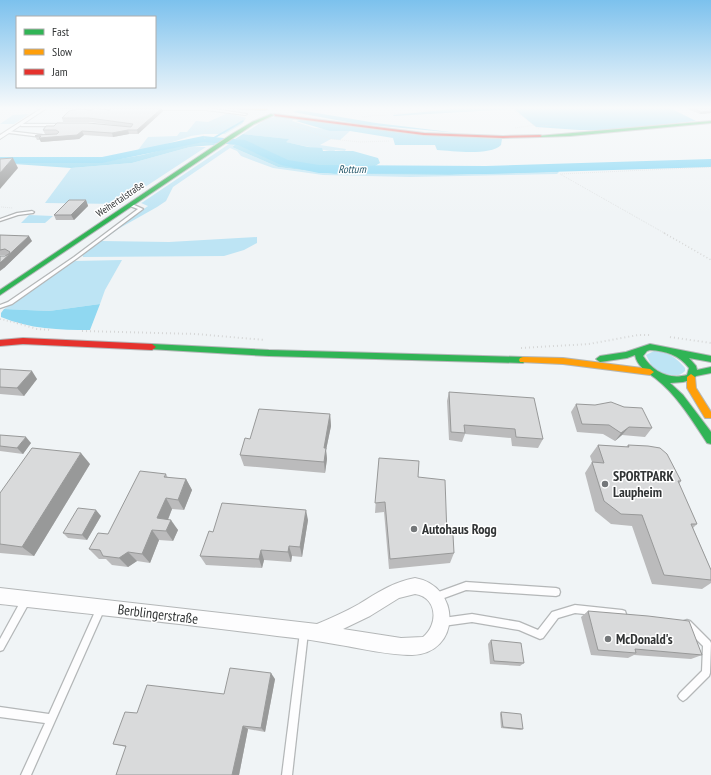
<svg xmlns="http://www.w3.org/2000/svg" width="711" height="775" font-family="'PT Sans Narrow',sans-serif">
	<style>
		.green { fill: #bde4f4 }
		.forest { fill: #90d8f1 }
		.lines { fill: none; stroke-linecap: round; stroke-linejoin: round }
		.stream { stroke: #7bd4f4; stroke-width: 1.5 }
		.river { fill: #7bd4f4; fill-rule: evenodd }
		.lane-casing { stroke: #b4b7b8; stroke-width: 2.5 }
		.street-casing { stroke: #b4b7b8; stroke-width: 2 }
		.fast-casing { stroke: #b4b7b8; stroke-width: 2 }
		.slow-casing { stroke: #b4b7b8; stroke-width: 2 }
		.jam-casing { stroke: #b4b7b8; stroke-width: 2 }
		.path-far2 { stroke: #d6d7d7; stroke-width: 1; stroke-dasharray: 0.5 1.5; stroke-linecap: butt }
		.path-far1 { stroke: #d6d7d7; stroke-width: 1.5; stroke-dasharray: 1 2.5; stroke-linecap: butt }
		.path { stroke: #d6d7d7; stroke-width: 2; stroke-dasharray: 1 3; stroke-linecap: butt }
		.lane { fill: #fdfdfe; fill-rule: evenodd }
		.street { fill: #fdfdfe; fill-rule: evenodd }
		.fast { fill: #30b455; fill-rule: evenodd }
		.slow { fill: #ff9f0a; fill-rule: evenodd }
		.jam { fill: #e5322d; fill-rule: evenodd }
		.wall { fill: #bbbbbc }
		.shaded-wall { fill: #989999 }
		.building { fill: #d9dadb; stroke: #989999 }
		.poi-dot { fill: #747779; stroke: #fff; stroke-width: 1.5 }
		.labels { text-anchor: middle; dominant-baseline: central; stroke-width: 3; stroke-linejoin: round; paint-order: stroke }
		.far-street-label { font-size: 10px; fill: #313435; stroke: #fff }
		.far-water-label { font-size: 11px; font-style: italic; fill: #25586b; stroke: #fff }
		.near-poi-label { font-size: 14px; font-weight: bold; fill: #313435; stroke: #fff; text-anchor: start }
		.near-street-label { font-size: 14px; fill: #313435; stroke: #fff }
	</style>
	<rect width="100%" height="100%" fill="#f0f4f6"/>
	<g class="green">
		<polygon points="228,113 246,118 242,124 225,134 204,134 191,136 135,154 148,137 177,136 180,132 187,132 196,121 208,122"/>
		<polygon points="29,114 14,124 0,124 13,115"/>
		<polygon points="277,117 294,119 292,121 315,128 350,131 340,140 331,139 320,145 346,149 345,151 335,150 334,152 285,142 288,139 243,134 268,118"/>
		<polygon points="232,142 236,143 232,147 278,167 334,174 449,175 559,172 557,174 410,177 323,175 273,168 241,156 237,151 230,148 173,187 166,201 157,207 118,229 102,241 169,242 257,237 257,243 244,250 224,256 83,257 82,254 148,206 141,203 143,202"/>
		<polygon points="190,147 206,147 119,204 45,203 71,168 132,163"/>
		<polygon points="29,215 53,216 45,223 21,223"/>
		<polygon points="122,260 105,290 100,304 49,311 4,309 75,261"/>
		<path d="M654,351C667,351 677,358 685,368V371C677,380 664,373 654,370L646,355Z"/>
	</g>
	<g class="forest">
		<polygon points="462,108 670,108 696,121 608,130 579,130 536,127 514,109 394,116 393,115"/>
		<polygon points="299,110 376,123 458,133 358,124 293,112"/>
		<path d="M301,120L417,135L502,139L501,145C490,156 453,151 437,150L435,145H395L393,138L350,131H330L296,121Z"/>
		<path d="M243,134L289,139L286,142L308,147L322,148L323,151H353L378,158L380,163L375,166C352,165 316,170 295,164C273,159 257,143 235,139Z"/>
		<polygon points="202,140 220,140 214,145 190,147 132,163 71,168 0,163 10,161 103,162 142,155"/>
		<polygon points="233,141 285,165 309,170 352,171 557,170 559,172 449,175 334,174 278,167 232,147 236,144 232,142"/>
		<path d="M100,304L90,330C60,330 29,329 1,317V313L4,309L49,311Z"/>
	</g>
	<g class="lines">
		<polyline class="stream" points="212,139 243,121"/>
		<polygon class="river" points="203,136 245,140 288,160 319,165 486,166 711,159 711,167 486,174 319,173 281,165 238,145 203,142 102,163 0,163 0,157 102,157"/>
		<g class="lane-casing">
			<g id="lane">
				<polygon points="20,124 63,124 64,125 63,126 21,126"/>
				<polygon points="8,131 42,135 43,136 42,137 9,133"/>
				<polygon points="130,204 132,204 143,209 76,259 12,304 0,308 0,305 8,302 74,257 138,209 130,206"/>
				<polygon points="32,211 34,212 33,213 18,215 0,221 0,219 17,213"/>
				<polygon points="466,582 556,588 559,589 560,592 559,595 556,596 466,590 436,601 433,600 432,597 433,594"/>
				<polygon points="26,596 29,597 30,600 29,603 3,650 0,651 0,639 23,597"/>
				<polygon points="101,604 104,605 105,608 31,775 21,775 45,723 0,717 0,707 49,714 98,605"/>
				<polygon points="575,605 622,610 625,611 626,614 625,617 622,618 575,613 558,618 543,638 540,639 519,630 472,622 443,626 440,625 439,622 440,619 443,618 472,614 519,622 538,630 552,612"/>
				<polygon points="687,620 690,621 710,641 711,643 710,673 709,676 686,699 683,701 680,699 678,696 680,693 702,671 703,646 684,627 683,624 684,621"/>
				<polygon points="304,628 307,629 308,632 292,775 282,775 300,632 301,629"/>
			</g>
		</g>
		<g class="street-casing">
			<g id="street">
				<polygon points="42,108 47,108 0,139 0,135"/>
				<polygon points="63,108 125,108 127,109 125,110"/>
				<polygon points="146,108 207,108 247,114 245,115 206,110 148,110"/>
				<path d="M415,578C462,586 461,654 412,655C388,655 364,649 340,645C319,641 298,638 277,636C185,624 92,614 0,604V588L317,624C331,618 345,612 359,604C377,593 393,582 415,578ZM415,594C437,597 439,624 423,637L401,638L343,629L370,616L399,598Z"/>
			</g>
		</g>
		<g class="fast-casing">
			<g id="fast">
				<polygon points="271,114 274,115 254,124 236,136 0,295 0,290 232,134 252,122"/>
				<polygon points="711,121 711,123 570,136 540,137 538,136"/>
				<polygon points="152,344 269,350 523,357 527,360 523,363 269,356 149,349 148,347 149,345"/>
				<path d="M650,344L711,356V362L689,358L696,366L697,370L711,367V373L696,376L694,379L683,382L670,383L683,395L711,432V444L707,443C692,420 677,395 655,378C647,372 637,366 635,355L627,358L600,362L596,359L600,356L626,352ZM650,350C666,351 679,355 689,368L687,375C669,380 653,372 643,356L647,351Z"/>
			</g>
		</g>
		<g class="slow-casing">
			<g id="slow">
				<polygon points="228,108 267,109 265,110"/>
				<polygon points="523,357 563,358 650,369 654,372 650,375 563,364 520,362 519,360 520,358"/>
				<polygon points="691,374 695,377 696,388 711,412 711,418 705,418 687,388 687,377"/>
			</g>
		</g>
		<g class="jam-casing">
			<g id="jam">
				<polygon points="274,114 424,133 503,136 540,135 542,136 540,137 503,138 424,135 275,116"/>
				<polygon points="23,338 152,344 156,347 152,350 23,344 0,346 0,340"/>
			</g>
		</g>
		<g class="path-far2">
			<polyline points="511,108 539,129"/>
			<polyline points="362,117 460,108"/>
			<polyline points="291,125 331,139 360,142 390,141"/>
			<polyline points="515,128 535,125 560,126"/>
			<polyline points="205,139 203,134 207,129 228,120"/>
			<polyline points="1,207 13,208"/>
			<polyline points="666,234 560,174 711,167"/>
		</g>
		<g class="path-far1">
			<polyline points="664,233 711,260"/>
			<polyline points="0,319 20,324"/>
		</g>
		<g class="path">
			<polyline points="17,323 37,329 51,330"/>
			<polyline points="82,331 196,334 265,340"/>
			<polyline points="670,337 711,343"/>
			<polyline points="521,348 589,344 638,335 651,335"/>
		</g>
		<use href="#lane" class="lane"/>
		<use href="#street" class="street"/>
		<use href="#fast" class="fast"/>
		<use href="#slow" class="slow"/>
		<use href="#jam" class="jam"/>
	</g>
	<g class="wall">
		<polygon points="685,108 711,108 711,113 700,114"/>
		<polygon points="91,110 109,110 163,111 138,134 129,134 113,137 84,135 79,139 41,142 40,140 37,140 35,136 57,134 58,134 45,134 43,130 114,125 90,122 63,122 62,118"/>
		<polygon points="86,200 88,206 74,220 56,220 54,215"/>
		<polygon points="0,235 32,241 4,268 5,256 8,255 0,255"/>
		<polygon points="0,369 37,379 24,396 0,394"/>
		<polygon points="449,392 543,439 538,448 512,446 511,438 465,434 462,442 449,440 447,401"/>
		<polygon points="576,404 652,428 645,437 622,435 615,441 603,434 577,432 571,412"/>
		<polygon points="330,414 331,426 326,450 327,459 325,473 244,466 240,455 250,439"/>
		<polygon points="0,435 31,443 23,454 0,451"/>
		<polygon points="598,445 626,447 628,445 681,481 679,484 697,524 693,528 711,570 711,583 702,589 652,584 632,526 611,524 595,511 585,473 592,462 590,456"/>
		<polygon points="379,458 418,477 447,535 454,553 450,563 389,569 384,512 375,513"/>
		<polygon points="90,464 34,556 0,553 0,493"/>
		<polygon points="166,474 168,478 186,479 192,490 184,510 172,509 168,520 178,530 173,541 159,540 150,563 137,561 128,567 112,565 106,559 99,559 89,549 108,534"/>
		<polygon points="101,516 87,540 68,538 63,533"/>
		<polygon points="308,520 302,557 292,556 291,562 264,560 262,568 206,565 200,556 213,532"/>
		<polygon points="588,611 702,655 691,659 634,655 628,658 591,655 581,617"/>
		<polygon points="491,640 524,663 520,666 490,664 488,644"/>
		<polygon points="275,679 265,732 248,729 239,775 116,775 126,747 113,744 137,713 224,694"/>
		<polygon points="501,712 523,729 521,730 501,728 500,714"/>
	</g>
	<g class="shaded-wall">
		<polygon points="162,108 163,111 138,134 137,130"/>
		<polygon points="711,111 711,113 700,114 701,112"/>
		<polygon points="128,130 129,134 113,137 112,133"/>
		<polygon points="82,131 84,135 79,139 41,142 39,138"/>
		<polygon points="13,158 18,168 0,189 0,173"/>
		<polygon points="86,200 88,206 74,220 71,215"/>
		<polygon points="29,236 32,241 4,268 0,271 0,263"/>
		<polygon points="32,371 37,379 24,396 17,388"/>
		<polygon points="330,414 331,426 326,450 327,459 325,473 324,462 324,448"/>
		<polygon points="629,427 622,435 615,441 621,433"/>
		<polygon points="26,437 31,443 23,454 17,448"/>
		<polygon points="81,453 90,464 34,556 22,547"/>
		<polygon points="186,479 192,490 184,510 178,500"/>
		<polygon points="166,498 172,509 164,529 157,518"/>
		<polygon points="96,510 101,516 87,540 82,535"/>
		<polygon points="306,510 308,520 302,557 300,547"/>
		<polygon points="171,520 178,530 173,541 166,531"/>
		<polygon points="152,530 159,540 150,563 142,554"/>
		<polygon points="289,546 292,556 291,562 288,552"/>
		<polygon points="261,550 264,560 262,568 259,559"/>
		<polygon points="128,552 137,561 128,567 119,558"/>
		<polygon points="271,673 275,679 265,732 261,728"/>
		<polygon points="243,726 248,729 239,775 232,775"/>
	</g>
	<g class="building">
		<polygon points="95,108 109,110 112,108 162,108 137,130 128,130 112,133 82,131 77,135 39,138 41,136 35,136 37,135 57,134 59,132 56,130 43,130 46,126 54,126 57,123 88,123 131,127 133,124 89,118 62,118 69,111 79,109 91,110"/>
		<polygon points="692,108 711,108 711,111 701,112"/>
		<polygon points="13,158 0,173 0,159"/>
		<polygon points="69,200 86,200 71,215 54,215"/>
		<polygon points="0,235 29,236 0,263 0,256 5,256 9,254 10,252 5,249 0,250"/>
		<polygon points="0,369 32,371 17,388 0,387"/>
		<polygon points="449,392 534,398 543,439 516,437 515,429 464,425 465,433 451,432"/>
		<polygon points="611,402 624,407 642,408 652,428 629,427 621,433 609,425 582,424 576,404 595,405"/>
		<polygon points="259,409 330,414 324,448 326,448 324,462 240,455 245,438 250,439"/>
		<polygon points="0,435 26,437 17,448 0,446"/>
		<polygon points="598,445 629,447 628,445 648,446 660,448 667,454 681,481 678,481 697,524 691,524 711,570 711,580 664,575 642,515 621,514 604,501 592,462 604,463"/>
		<polygon points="32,448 81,453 22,547 0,544 0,493"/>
		<polygon points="379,458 419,461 418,477 445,480 447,535 453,535 454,553 390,559 385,502 375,503"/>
		<polygon points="140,471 166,474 164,477 186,479 178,500 166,498 157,518 171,520 166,531 152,530 142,554 128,552 119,558 103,556 100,550 89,549 98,533 108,534"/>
		<polygon points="222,503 306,510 300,547 289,546 288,552 261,550 259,559 200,556 209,531 213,532"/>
		<polygon points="78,508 96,510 82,535 63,533"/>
		<polygon points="588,611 648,616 689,621 702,655 635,649 636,653 598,650"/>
		<polygon points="491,640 521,643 524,663 494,661"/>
		<polygon points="230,668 271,673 261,728 243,726 232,775 116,775 126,746 113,744 125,712 137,713 147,685 224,694"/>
		<polygon points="501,712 521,714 523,729 503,727"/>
	</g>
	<linearGradient id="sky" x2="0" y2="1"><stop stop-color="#7cc1ed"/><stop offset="0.5" stop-color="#f8fafb"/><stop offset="1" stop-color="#f8fafb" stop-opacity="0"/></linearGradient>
	<rect width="711" height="216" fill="url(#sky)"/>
	<g class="poi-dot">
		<circle cx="605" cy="484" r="4"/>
		<circle cx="414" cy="529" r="4"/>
		<circle cx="608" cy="639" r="4"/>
	</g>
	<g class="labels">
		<g class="far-street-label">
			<text transform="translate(120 199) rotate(-34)">Weihertalstraße</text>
		</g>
		<g class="far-water-label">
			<text x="352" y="169">Rottum</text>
		</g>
		<g class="near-poi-label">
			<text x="613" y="476">SPORTPARK<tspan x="613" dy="16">Laupheim</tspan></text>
			<text x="422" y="529">Autohaus Rogg</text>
			<text x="616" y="639">McDonald's</text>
		</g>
		<g class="near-street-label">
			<text transform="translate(158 614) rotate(7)">Berblingerstraße</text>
		</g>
	</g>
	<rect x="16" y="16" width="140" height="72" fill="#ffffff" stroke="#adaeae"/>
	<rect x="24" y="29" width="20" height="6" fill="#30b455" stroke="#adaeae"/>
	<text x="52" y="36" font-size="12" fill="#313435">Fast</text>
	<rect x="24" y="49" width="20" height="6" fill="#ff9f0a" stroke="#adaeae"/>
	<text x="52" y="56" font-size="12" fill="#313435">Slow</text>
	<rect x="24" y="69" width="20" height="6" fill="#e5322d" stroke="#adaeae"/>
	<text x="52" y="76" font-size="12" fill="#313435">Jam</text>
</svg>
